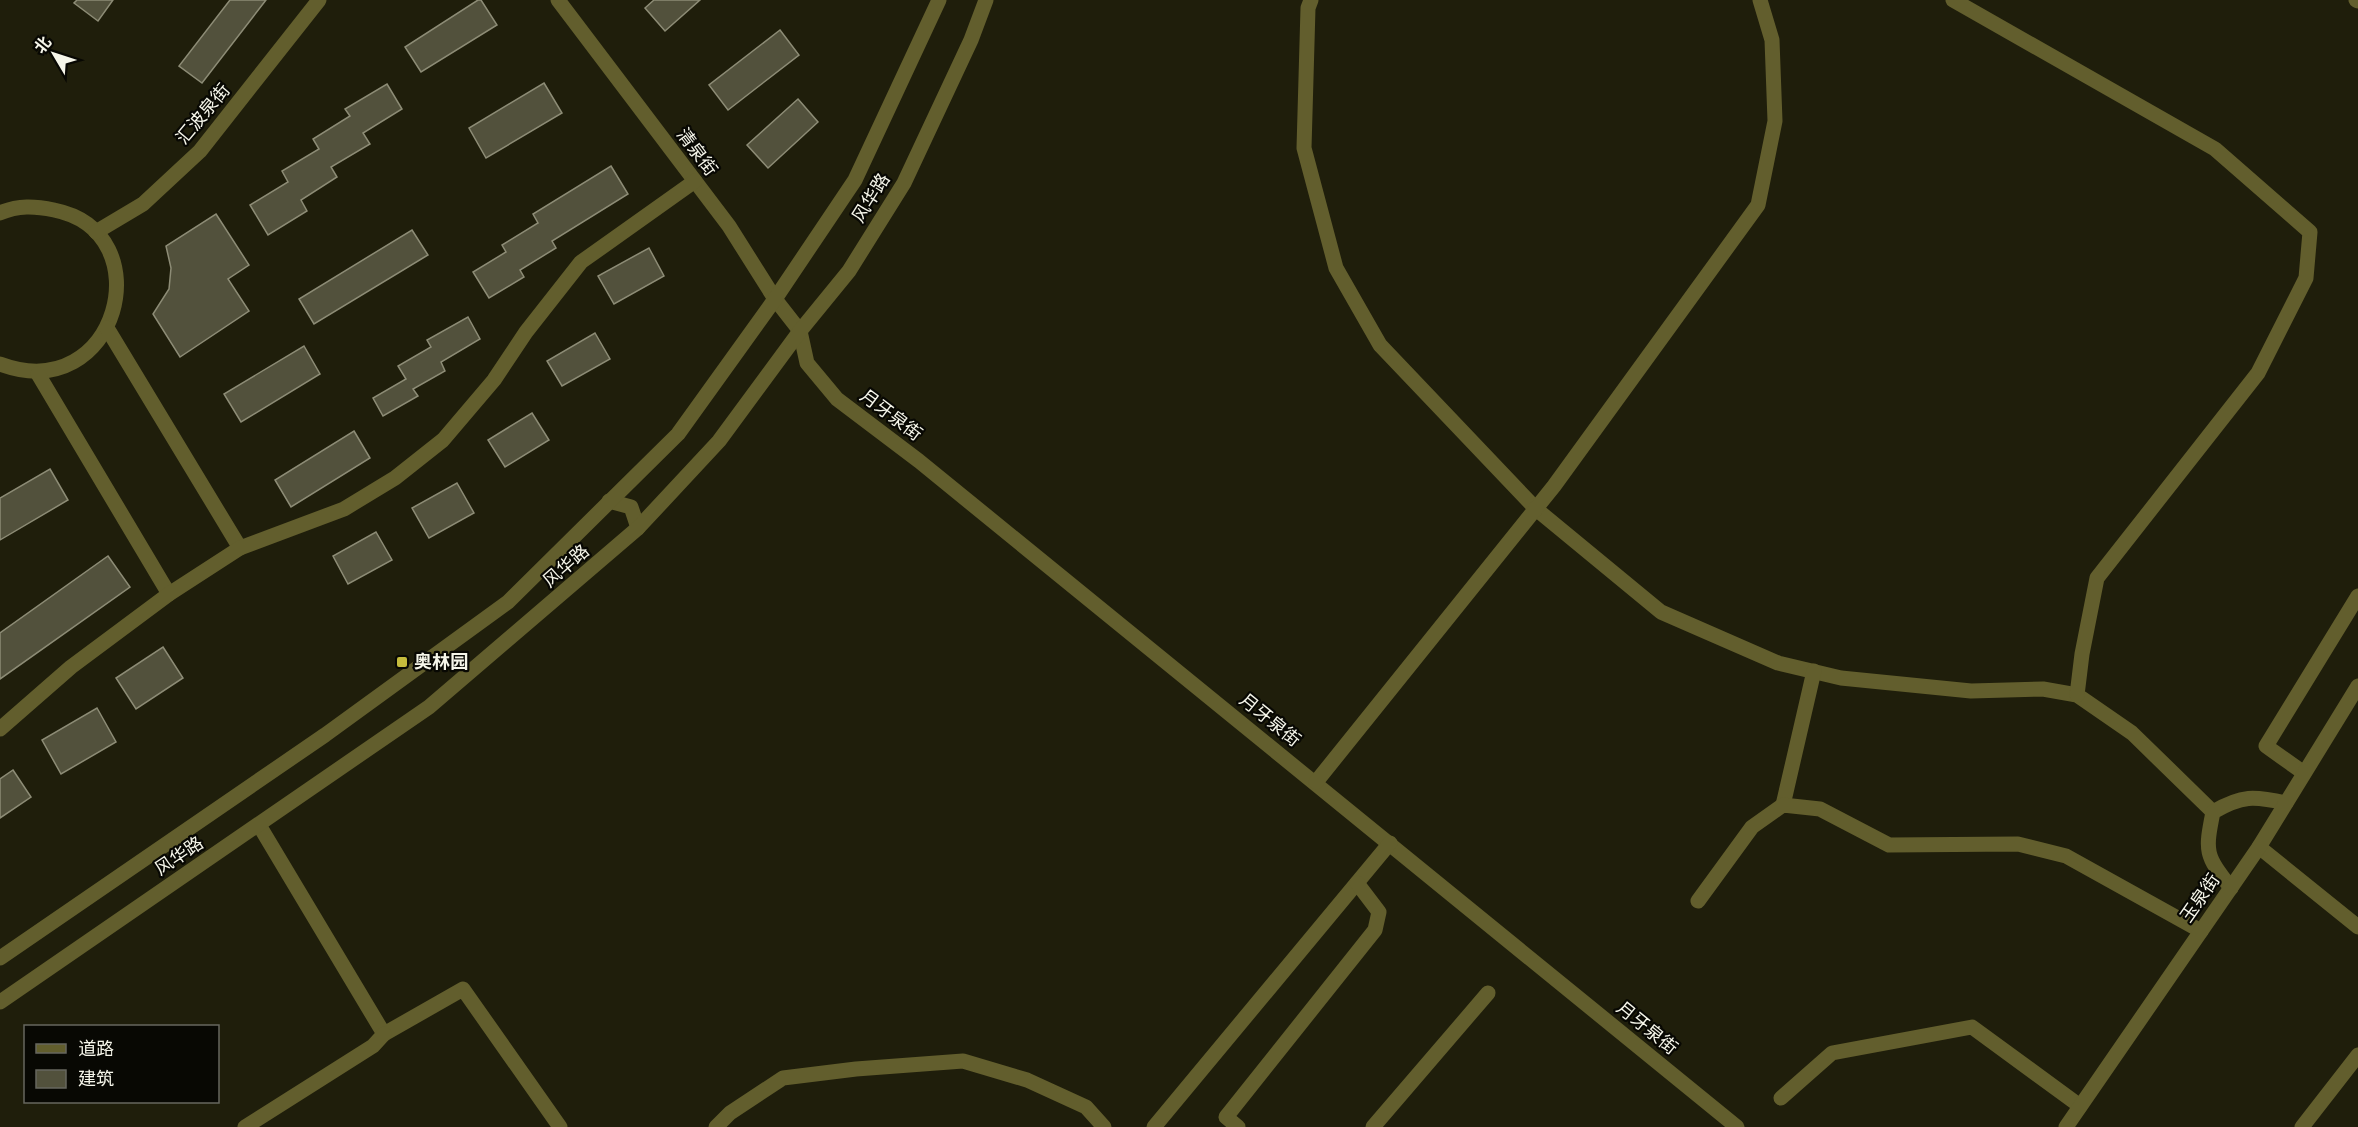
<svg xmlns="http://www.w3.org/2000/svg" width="2358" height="1127" font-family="'Times New Roman','Noto Sans SC',serif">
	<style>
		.building { fill: #52513c; stroke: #8d8c76; stroke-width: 1.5 }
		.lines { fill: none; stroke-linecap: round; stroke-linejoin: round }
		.minor { stroke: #625e2d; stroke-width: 15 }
		.poi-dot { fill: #c6bc3c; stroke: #080803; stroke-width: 2 }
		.labels { text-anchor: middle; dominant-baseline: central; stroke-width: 4.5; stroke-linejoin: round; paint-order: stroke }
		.street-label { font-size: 18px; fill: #f6f6ea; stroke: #080803 }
		.poi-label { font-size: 18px; font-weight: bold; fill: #f6f6ea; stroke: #080803; text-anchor: start }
	</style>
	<rect width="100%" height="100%" fill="#1f1e0b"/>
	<g class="building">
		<polygon points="77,0 113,0 98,21 74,3"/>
		<polygon points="230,0 266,0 202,83 179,66"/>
		<polygon points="478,0 481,0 497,25 421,72 405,47"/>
		<polygon points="654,0 700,0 665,31 645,8"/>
		<polygon points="780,30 799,55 728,110 709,85"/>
		<polygon points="544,83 562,113 486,158 469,128"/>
		<polygon points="387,84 402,109 363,133 370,144 331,167 337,177 301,200 307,211 268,235 250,205 288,182 282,171 319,149 313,139 350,116 345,109"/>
		<polygon points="798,99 818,122 768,168 747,145"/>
		<polygon points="611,166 628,194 552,241 556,248 520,270 524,277 489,298 473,272 506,252 502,245 538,223 533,214"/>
		<polygon points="216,214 249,265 228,279 249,311 180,357 153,314 169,289 171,268 166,246"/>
		<polygon points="412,230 428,255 314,324 299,299"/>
		<polygon points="649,248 664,276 614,304 598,276"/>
		<polygon points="468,317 480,339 441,362 445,371 413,389 418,396 383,416 373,398 406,379 398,366 431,347 427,340"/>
		<polygon points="595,333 610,359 562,386 547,361"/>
		<polygon points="304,346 320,374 241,422 224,394"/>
		<polygon points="532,413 549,440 505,467 488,440"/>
		<polygon points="354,431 370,458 291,507 275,480"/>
		<polygon points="50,469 68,500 0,540 0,498"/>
		<polygon points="457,483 474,513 429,538 412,508"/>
		<polygon points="376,532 392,560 348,584 333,556"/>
		<polygon points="108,556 130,587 0,679 0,633"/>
		<polygon points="163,647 183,678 136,709 116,678"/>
		<polygon points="97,708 116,742 61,774 42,740"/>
		<polygon points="13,770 31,797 0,818 0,779"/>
	</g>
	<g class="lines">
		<g class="minor">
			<polyline points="558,0 729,226 775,299 800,331 807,363 837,399 919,461 1737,1127"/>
			<polyline points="1311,0 1308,8 1304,148 1336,268 1380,345 1536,509 1661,612 1778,663 1841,678 1971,691 2043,689 2077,695 2132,733 2213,812"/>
			<polyline points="1953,0 2215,149 2310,232 2306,278 2258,373 2097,578 2082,654 2077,695"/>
			<polyline points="2356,0 2358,1"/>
			<path d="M0,213C18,205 35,206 54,210C164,232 118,408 0,364"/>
			<polyline points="96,232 143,204 200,151 319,0"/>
			<polyline points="107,328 240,548"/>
			<polyline points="38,374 169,594"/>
			<polyline points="609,501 631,507 638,528"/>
			<polyline points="0,729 71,667 169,594 240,548 344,509 395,478 443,440 494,380 526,332 581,262 695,181"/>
			<polyline points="2304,773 2266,746 2358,596"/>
			<polyline points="1316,782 1554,486 1758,205 1775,121 1772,40 1760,0"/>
			<polyline points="1783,805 1814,671"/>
			<polyline points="259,825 384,1034 463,989 560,1127"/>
			<polyline points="2259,847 2358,927"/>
			<path d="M2231,888C2205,855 2205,852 2213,812C2242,795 2254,796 2286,803"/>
			<polyline points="1698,901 1752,827 1783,805 1820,809 1889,845 2018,844 2066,856 2201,931"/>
			<polyline points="0,958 325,735 508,602 678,434 775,299 855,180 939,0"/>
			<polyline points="0,1002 429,707 638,528 719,441 800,331 849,271 904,183 971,40 986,0"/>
			<polyline points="1781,1098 1832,1053 1972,1027 2080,1106"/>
			<polyline points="245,1127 373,1046 384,1034"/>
			<polyline points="716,1127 730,1113 783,1078 856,1069 963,1061 1027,1080 1086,1107 1104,1127"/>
			<polyline points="1154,1127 1390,843"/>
			<polyline points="1238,1127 1226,1117 1375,930 1379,912 1357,883"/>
			<polyline points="1373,1127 1488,993"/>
			<polyline points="2066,1127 2259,847 2358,686"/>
			<polyline points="2302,1127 2358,1055"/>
		</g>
	</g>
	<rect class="poi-dot" x="396" y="656" width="12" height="12" rx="3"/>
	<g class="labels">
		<g class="street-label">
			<text transform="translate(203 114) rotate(-50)">汇波泉街</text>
			<text transform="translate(697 152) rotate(53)">清泉街</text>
			<text transform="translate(871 198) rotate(-58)">风华路</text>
			<text transform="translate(891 415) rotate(37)">月牙泉街</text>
			<text transform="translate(566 566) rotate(-41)">风华路</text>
			<text transform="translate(1270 720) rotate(39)">月牙泉街</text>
			<text transform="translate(179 856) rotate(-34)">风华路</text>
			<text transform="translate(2200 898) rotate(-55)">玉泉街</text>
			<text transform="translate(1647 1028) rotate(39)">月牙泉街</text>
		</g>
		<g class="poi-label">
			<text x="414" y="662">奥林园</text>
		</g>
	</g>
	<rect x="24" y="1025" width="195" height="78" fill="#080803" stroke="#67675f" stroke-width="1.5"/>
	<rect x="36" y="1044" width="30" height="9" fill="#625e2d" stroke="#67675f" stroke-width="1.5"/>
	<text x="78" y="1055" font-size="18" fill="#f6f6ea">道路</text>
	<rect x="36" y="1070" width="30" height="18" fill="#52513c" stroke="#67675f" stroke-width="1.5"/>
	<text x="78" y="1085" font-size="18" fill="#f6f6ea">建筑</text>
	<g transform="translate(54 54) rotate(309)" stroke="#080803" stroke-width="4.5" paint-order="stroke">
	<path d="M0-4.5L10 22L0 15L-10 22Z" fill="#f6f6ea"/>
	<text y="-9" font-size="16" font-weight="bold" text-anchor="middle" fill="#f6f6ea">北</text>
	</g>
</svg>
